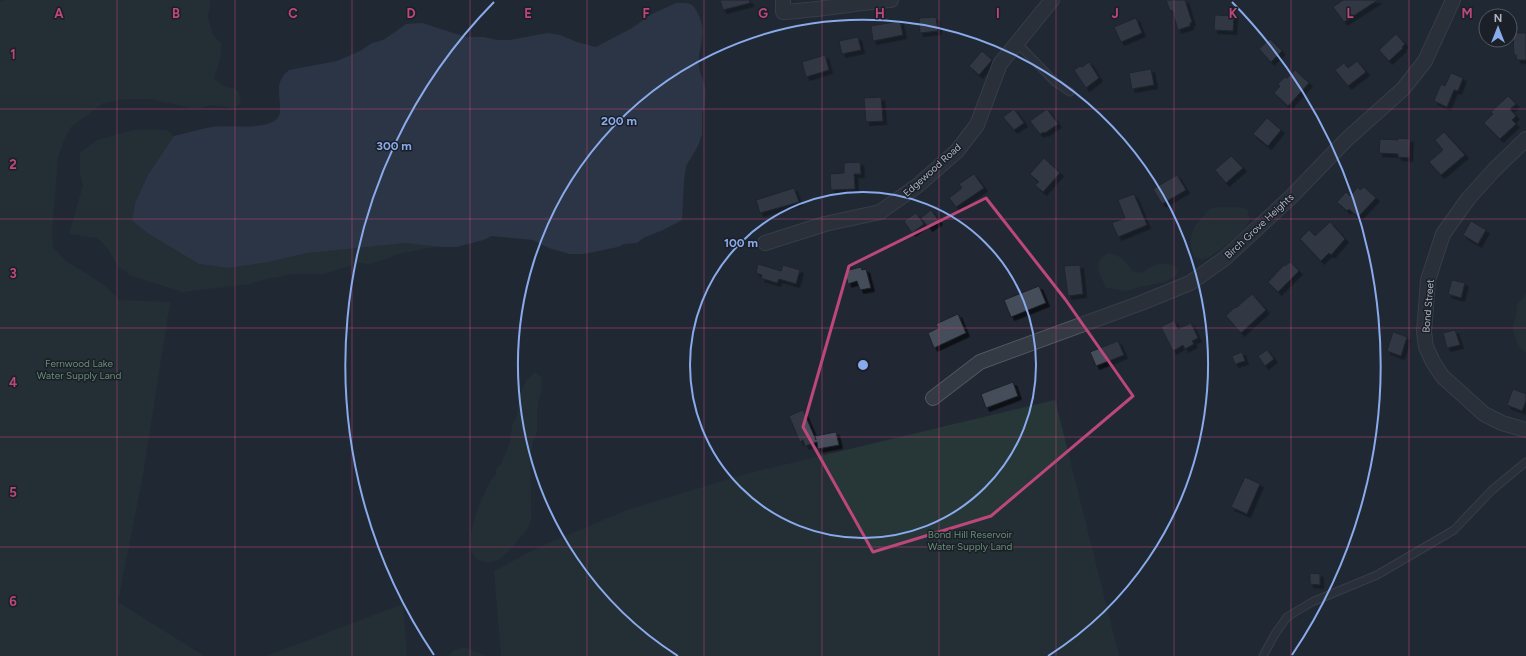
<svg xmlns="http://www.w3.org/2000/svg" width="1526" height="656" font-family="Figtree,sans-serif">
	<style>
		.green { fill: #273738 }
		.water { fill: #38455b }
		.building { fill: #454d5a; stroke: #1c212a; filter: url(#shadow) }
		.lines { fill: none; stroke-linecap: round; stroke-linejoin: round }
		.service-casing { stroke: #525762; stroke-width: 9 }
		.minor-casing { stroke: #525762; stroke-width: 16 }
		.service { stroke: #343a44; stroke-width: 7 }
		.minor { stroke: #343a44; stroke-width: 14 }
		.marked { fill: none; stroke: #bc477a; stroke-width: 3; stroke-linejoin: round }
		.grid { fill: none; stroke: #bc477a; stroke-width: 1; stroke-opacity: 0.55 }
		.ring { fill: none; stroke: #89aaeb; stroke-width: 2 }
		.labels { text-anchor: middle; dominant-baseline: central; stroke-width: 3; stroke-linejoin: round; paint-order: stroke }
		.street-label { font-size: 10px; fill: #aeb4c1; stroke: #1a1f28 }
		.park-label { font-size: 10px; fill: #698e74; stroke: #1a1f28 }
		.grid-label { font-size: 13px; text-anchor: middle; font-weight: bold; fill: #bc477a; stroke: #1a1f28; stroke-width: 3; stroke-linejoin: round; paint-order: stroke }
		.centre { fill: #89aaeb; stroke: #1a1f28; stroke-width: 2 }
		.ring-label { font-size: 12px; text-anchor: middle; font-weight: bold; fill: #89aaeb; stroke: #1a1f28; stroke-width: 3; stroke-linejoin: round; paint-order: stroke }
	</style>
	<defs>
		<filter id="shadow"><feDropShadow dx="3.5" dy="3.5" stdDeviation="0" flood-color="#0009"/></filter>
	</defs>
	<rect width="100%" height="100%" fill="#212833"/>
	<g class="green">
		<path d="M5,0H211L208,17L213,35L222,44L220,59L214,78C216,80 219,83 222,85C234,91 239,84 241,103L233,108L213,105L196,109L150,99H125L103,103L71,127L64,140L58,157L52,231L53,247L66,261L106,286L119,300L170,302L144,469L118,602L204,656H0V2Z"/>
		<polygon points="133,130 166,130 174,136 148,175 135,203 132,221 149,234 199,264 228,268 269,262 307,253 346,248 405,243 442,247 428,248 394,255 390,258 369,264 359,263 324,274 294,274 261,280 250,284 183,292 129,275 126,271 119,268 108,249 98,238 69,234 83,185 80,174 80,153 97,140"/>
		<path d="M1235,207L1247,209C1248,213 1250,217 1249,221C1247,229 1217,253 1209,257C1204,260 1199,259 1194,257C1188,241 1190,228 1204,216C1206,214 1208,210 1210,209C1217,206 1228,208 1235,207Z"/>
		<path d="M1108,253C1122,256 1125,260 1132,271L1142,273C1152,264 1167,259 1178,269L1177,275L1165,282L1139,287L1127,291L1107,288C1099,276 1092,261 1108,253Z"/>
		<polygon points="1526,294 1526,353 1519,347 1512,328 1516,317 1517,305"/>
		<path d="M536,372L541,377C543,389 540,394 538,406C536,414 538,422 537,430C537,434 534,438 533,441C532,445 532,450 531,454C530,470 531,488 531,505C531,510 532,516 531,520C528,531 520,537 514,545C506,554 501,562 487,562C451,562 484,487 496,474V469L501,464L510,443L512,425L517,416L519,396L527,379Z"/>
		<polygon points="1055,400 1119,656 501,656 494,571 537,548 627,510 745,474"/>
		<polygon points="403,604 407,656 266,656"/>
		<polygon points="464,647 484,655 485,656 448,656 454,650"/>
	</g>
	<path class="water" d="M676,3C690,3 693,2 699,16C708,36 697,47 699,67C700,74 704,81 705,88C706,95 705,102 704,109L702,112V134L698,146L686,166L684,181L682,220L663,230L643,238L637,243L624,244L618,247L584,254H570L549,248L533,240L492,236L483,240L457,247H442L405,243L307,253L269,262L228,268L199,264L149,234L132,221L135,203L148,175L174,136C187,133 200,129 212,127C227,124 278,133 280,112C281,95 273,83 289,70L337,61L360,51L372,43L377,42L385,39L406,24L422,23L466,37H484L497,40H510L547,33L560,35L577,42L596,47L632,28L650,15Z"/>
	<g class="building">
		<polygon points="720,0 749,0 750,3 723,10"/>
		<polygon points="1166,0 1185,0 1192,22 1190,23 1190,26 1178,30 1172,10 1170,11"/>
		<polygon points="1343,0 1378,0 1344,22 1333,7"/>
		<polygon points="1215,15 1234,16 1233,31 1214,30"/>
		<polygon points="936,17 938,31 920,33 919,18"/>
		<polygon points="1136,18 1142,33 1121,42 1114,27"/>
		<polygon points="900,21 903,35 873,41 871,26"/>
		<polygon points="1513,33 1526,33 1526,60 1517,60 1516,55 1514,55"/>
		<polygon points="1396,34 1405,44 1402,47 1403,48 1389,61 1379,50"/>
		<polygon points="858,37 861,50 842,54 839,41"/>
		<polygon points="1270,39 1282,51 1271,62 1259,49"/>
		<polygon points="982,51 992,60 979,75 969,66"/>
		<polygon points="825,55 829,70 806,77 802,62"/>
		<polygon points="1357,61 1366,72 1348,86 1335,70 1344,63 1348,68"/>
		<polygon points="1089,62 1099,78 1086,88 1074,70 1080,66 1082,67"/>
		<polygon points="1151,69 1154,85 1132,89 1129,73"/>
		<polygon points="1295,70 1309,83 1288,106 1274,93 1280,86 1278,84 1285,77 1287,78"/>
		<polygon points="1451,73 1463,78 1458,91 1454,90 1447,107 1434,101 1441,84 1445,86"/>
		<polygon points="1508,96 1516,104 1510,109 1516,116 1512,120 1516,124 1500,139 1484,123 1493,114 1491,112"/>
		<polygon points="881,97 883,121 866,122 864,98"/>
		<polygon points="1014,109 1024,123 1014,130 1003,117"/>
		<polygon points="1047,109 1058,124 1045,133 1044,132 1040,134 1030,121"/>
		<polygon points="1267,118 1281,130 1268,146 1253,134"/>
		<polygon points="1444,132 1465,155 1441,175 1429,162 1443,150 1435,140"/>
		<polygon points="1398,138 1410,139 1409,158 1398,157 1398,154 1379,153 1380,139 1398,140"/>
		<polygon points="1231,156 1243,168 1226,183 1215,170"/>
		<polygon points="1044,158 1060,173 1043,192 1035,185 1039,182 1030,174"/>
		<polygon points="860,162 861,174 854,174 855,189 831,190 830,174 844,173 844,163"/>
		<polygon points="974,174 984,188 956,207 949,198 962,188 959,184"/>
		<polygon points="1177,175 1186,190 1162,204 1153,189"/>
		<polygon points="1358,187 1360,190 1364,187 1376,198 1358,217 1349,209 1347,211 1337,202 1346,192 1350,196"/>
		<polygon points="794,188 799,202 760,213 756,200"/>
		<polygon points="1134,194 1147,225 1118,237 1112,223 1125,218 1118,200"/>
		<polygon points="931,210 939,221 929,228 921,218"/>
		<polygon points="916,213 924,224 912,233 904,221"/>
		<polygon points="1471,221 1486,230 1478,244 1463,235"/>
		<polygon points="1330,222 1345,239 1331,255 1329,253 1321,261 1300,239 1309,230 1315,236"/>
		<polygon points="1290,262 1299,271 1278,292 1268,282 1284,265 1285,266"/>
		<polygon points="758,264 781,271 783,265 800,270 796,284 779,279 777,283 761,278 762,275 756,273"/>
		<polygon points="1080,265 1083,294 1068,296 1064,266"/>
		<polygon points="861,267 862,270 866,269 871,288 860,290 857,281 848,284 845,271"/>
		<polygon points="1452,280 1465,283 1461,298 1448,294"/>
		<polygon points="1039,286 1046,303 1011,317 1004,300"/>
		<polygon points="1252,294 1266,310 1241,333 1226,316 1235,307 1236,308"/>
		<polygon points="958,314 966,333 934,348 928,333 938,328 936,324"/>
		<polygon points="1174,320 1178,329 1191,323 1198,338 1192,341 1194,344 1185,349 1183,345 1173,351 1161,327"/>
		<polygon points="1455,330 1460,345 1447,348 1443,333"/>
		<polygon points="1393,332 1407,337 1401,356 1387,351"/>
		<polygon points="1118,341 1124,355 1096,366 1090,352"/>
		<polygon points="1267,350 1274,359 1265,366 1258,356"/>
		<polygon points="1242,352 1245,361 1235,364 1232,356"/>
		<polygon points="1013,382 1018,396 986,408 981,394"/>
		<polygon points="1513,389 1526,394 1526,401 1522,411 1507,405"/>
		<polygon points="803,410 816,440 815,436 836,432 839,445 818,449 817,442 805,446 803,440 800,442 789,416"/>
		<polygon points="1245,477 1260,484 1247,514 1231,507"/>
		<polygon points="1310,573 1320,574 1320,585 1310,584"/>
	</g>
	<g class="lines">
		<g class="service-casing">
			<g id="service">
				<polyline points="1017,43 1055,82 1070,92"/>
				<polyline points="1263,656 1275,634 1287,617 1312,602 1377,575 1454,530 1492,490 1526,462"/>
			</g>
		</g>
		<g class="minor-casing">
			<g id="minor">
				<path d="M783,0V12C820,10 855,3 891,0"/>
				<polyline points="1526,139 1494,170 1468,199 1443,234 1428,280 1424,332 1426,347 1433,362 1442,376 1484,414 1502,423 1526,430"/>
				<polyline points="765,243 825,224 880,212 917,186 957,151 977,125 1000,64 1052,0"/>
				<polyline points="933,398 980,362 1141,303 1190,283 1224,259 1291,197 1347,139 1403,89 1425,61 1453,0"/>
			</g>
		</g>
		<use href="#service" class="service"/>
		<use href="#minor" class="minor"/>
	</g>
	<path d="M0 0H1526V656H0ZM986,198L1065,299L1133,396L991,516L873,552L803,427L849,266Z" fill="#212833" fill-opacity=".55" fill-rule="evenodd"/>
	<path class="marked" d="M986,198L1065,299L1133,396L991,516L873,552L803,427L849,266Z"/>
	<path class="grid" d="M117,0V656M235,0V656M352,0V656M470,0V656M587,0V656M704,0V656M822,0V656M939,0V656M1056,0V656M1174,0V656M1291,0V656M1409,0V656M0,109H1526M0,219H1526M0,328H1526M0,437H1526M0,547H1526"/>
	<g class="ring">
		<circle cx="863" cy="365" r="173"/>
		<path d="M678 656A345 345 0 1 1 1048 656"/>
		<path d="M434 655A518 518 0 0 1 494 2M1232 2A518 518 0 0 1 1292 655"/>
	</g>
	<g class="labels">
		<g class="street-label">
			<text transform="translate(932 170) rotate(-42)">Edgewood Road</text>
			<text transform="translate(1259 226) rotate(-43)">Birch Grove Heights</text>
			<text transform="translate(1428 306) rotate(-85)">Bond Street</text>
		</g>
		<g class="park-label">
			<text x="79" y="363">Fernwood Lake<tspan x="79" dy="12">Water Supply Land</tspan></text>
			<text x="970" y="534">Bond Hill Reservoir<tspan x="970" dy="12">Water Supply Land</tspan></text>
		</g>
	</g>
	<g class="grid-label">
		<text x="59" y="18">A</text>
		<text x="176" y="18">B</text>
		<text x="293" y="18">C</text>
		<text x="411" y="18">D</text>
		<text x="528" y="18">E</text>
		<text x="646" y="18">F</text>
		<text x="763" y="18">G</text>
		<text x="880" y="18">H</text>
		<text x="998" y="18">I</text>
		<text x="1115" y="18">J</text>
		<text x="1233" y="18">K</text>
		<text x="1350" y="18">L</text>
		<text x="1467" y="18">M</text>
		<text x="13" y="59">1</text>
		<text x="13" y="169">2</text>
		<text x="13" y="278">3</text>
		<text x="13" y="387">4</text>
		<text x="13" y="497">5</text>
		<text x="13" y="606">6</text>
	</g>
	<circle cx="863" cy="365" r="6" class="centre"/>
	<g class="ring-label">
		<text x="619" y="125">200 m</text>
		<text x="394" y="150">300 m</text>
		<text x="741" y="247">100 m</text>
	</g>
	<g transform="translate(1498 28)"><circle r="19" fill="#1a1f28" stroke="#555b65"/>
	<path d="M0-3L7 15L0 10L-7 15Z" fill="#89aaeb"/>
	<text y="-6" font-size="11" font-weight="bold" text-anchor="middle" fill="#aeb4c1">N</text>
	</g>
</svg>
